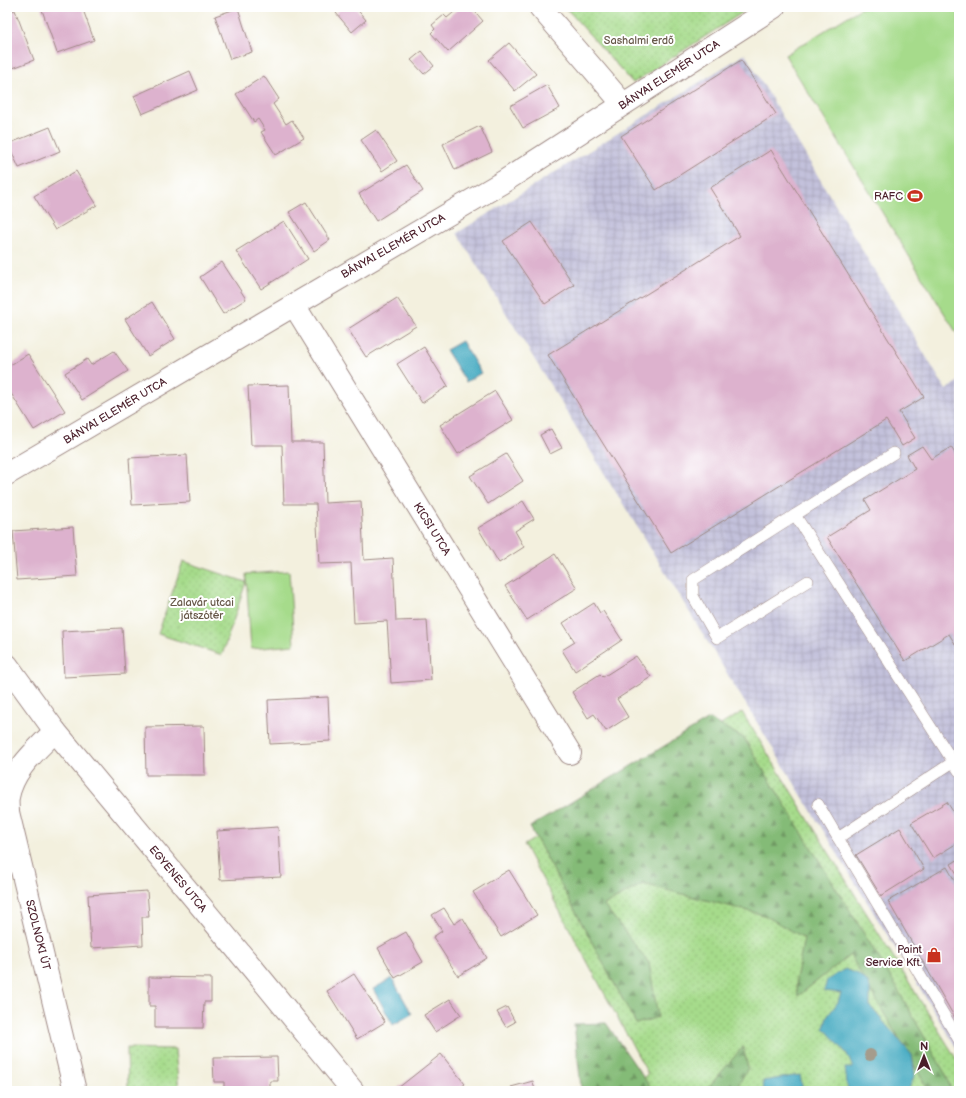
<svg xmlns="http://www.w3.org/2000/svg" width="966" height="1098" font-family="'Balsamiq Sans',sans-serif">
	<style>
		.industrial { fill: url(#industrial-grid) }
		.green { fill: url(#green-dots); stroke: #787d5b }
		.forest { fill: url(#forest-firs); stroke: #676d51 }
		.pitch { fill: #a6db8b; stroke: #787d5b }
		.water { fill: #40a8c0; stroke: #456476 }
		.building { fill: #ddb2ce }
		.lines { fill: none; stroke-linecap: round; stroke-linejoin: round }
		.lane-casing { stroke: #9e8884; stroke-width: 12 }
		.street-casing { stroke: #9e8884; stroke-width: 24 }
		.lane { stroke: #fff; stroke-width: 11 }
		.street { stroke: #fff; stroke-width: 22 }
		.tree { fill: #a59c8c }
		.labels { text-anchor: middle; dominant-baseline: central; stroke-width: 4; stroke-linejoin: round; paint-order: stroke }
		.park-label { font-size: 11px; fill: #665748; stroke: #fff }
		.street-label { font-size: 11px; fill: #4a1f2b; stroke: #fff }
		.poi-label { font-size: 11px; fill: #4a1f2b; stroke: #fff; text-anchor: end }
	</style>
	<defs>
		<pattern id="industrial-grid" width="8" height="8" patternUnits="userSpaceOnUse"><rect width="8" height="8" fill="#c3c1db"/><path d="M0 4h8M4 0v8" fill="none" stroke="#a9a5bc"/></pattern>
		<pattern id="green-dots" width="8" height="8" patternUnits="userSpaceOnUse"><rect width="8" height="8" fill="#a6db8b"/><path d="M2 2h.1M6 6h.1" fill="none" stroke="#90bc78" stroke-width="1.8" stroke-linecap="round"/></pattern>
		<pattern id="forest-firs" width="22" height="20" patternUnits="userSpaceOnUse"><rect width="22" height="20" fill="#84bb77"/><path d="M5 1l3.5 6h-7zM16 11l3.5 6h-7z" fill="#6e9762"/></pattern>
	</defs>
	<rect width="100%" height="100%" fill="#fff"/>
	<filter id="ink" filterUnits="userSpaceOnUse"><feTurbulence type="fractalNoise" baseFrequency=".025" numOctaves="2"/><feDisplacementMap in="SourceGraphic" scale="8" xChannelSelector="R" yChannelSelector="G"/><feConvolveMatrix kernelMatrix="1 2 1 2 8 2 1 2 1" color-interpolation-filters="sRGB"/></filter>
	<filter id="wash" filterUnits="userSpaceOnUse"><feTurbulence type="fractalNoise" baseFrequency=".012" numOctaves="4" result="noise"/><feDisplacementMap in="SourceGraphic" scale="16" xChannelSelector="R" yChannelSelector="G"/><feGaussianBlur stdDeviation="0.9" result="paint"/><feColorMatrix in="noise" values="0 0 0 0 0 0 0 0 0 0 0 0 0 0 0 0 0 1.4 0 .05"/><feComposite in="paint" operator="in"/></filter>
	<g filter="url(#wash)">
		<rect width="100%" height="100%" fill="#f3f0de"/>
		<polygon class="industrial" points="745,54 946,390 959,381 959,1052 457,233"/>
		<g class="green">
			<polygon points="565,7 751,7 633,83"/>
			<polygon points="183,561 246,582 222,655 158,634"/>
			<polygon points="742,712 959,1063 959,1091 627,1091 648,1074 524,845"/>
			<polygon points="127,1048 175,1049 179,1091 128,1091"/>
		</g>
		<g class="forest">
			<polygon points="709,719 744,738 893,981 947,1077 951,1091 929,1091 850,955 798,996 796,980 804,938 764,915 643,884 604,905 649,963 658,1017 636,1024 530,827"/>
			<polygon points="606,1023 653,1091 578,1091 581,1087 574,1024"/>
			<polygon points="743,1047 748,1068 735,1091 705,1091"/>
		</g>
		<g class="pitch">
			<polygon points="863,7 959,7 959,337 785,55"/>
			<polygon points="289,571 294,645 251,649 246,574"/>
		</g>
		<g class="water">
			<polygon points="462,341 481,373 466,382 446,350"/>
			<polygon points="845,969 856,973 867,981 870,988 870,1006 912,1055 915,1075 908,1091 848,1091 845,1068 853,1068 847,1054 824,1028 827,1017 838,1002 841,993 824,991 827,980"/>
			<polygon points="392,978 412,1014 393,1025 373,989"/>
			<polygon points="800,1075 803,1091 764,1091 763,1081"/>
		</g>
		<g id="blocks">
			<g class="building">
				<polygon points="41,7 82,7 94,40 57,53"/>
				<polygon points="342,7 355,7 366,20 352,32 336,13"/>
				<polygon points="460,7 471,7 483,21 448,52 431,33 435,29 432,25 444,15 447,18"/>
				<polygon points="238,8 252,52 230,59 215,16"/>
				<polygon points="15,10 34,60 13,68 7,53 7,13"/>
				<polygon points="509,43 536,74 515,91 489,60"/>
				<polygon points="422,51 434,66 424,74 411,60"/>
				<polygon points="741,60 776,114 656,190 621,136"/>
				<polygon points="190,71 198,90 142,114 134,96"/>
				<polygon points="264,76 279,99 273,104 286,124 292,120 304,138 276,155 261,132 265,130 258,119 254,122 236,94"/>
				<polygon points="547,85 560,108 523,128 510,106"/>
				<polygon points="480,126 492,152 455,170 443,144"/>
				<polygon points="50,127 60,151 19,168 8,144"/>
				<polygon points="376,130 397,161 382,171 361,140"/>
				<polygon points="771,150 924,397 899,412 915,438 902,446 886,420 671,553 548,355 740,236 710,188"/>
				<polygon points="406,165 423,191 376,221 359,194"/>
				<polygon points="76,171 97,205 55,230 34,196"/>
				<polygon points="306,202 330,240 314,251 289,212"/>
				<polygon points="284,221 308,259 261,289 236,251"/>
				<polygon points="532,222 574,285 545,304 503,241"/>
				<polygon points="222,262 246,299 223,314 200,277"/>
				<polygon points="397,298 416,326 366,357 348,329"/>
				<polygon points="152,302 175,339 148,356 125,319"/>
				<polygon points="424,347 448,386 422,403 397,364"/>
				<polygon points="114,351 128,371 82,400 65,373 87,359 91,365"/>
				<polygon points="28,354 65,411 34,430 7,387 7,367"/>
				<polygon points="289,385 291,442 323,442 325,503 361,501 364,560 393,558 396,621 427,620 431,680 391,683 387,621 354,623 351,563 319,564 316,504 284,504 282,445 251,445 248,386"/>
				<polygon points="495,391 513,420 458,454 440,425"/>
				<polygon points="551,429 562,448 550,454 540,435"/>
				<polygon points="922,446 931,459 951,447 959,460 959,650 949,634 905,661 827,537 871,510 865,500 915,469 907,455"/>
				<polygon points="506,454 523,481 488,504 470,476"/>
				<polygon points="187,455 190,502 132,505 129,458"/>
				<polygon points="523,501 534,519 515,531 524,547 499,563 478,528"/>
				<polygon points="73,527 77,576 17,580 13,531"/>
				<polygon points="555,554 577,588 527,620 505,586"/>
				<polygon points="594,603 600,613 603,611 622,640 575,671 562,650 575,642 563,623"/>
				<polygon points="122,628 125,674 64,677 62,631"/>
				<polygon points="636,656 651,677 617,699 628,717 606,731 594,714 588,718 572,692 600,674 603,677"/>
				<polygon points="328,697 330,741 270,744 268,700"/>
				<polygon points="204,726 205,775 146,775 145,727"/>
				<polygon points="947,802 959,821 959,842 933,858 911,823"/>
				<polygon points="278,827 281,877 220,880 217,831"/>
				<polygon points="900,828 924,869 881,896 856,855"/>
				<polygon points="959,859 959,877 951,864"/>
				<polygon points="947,867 959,888 959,1025 888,901"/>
				<polygon points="509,870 537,915 501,937 473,892"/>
				<polygon points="147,891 149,917 142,917 143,945 91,948 88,895"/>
				<polygon points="444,908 454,924 463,918 487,958 458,976 433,937 442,931 432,915"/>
				<polygon points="406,932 423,962 395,978 378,948"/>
				<polygon points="354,974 385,1022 357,1039 327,991"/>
				<polygon points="149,977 211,978 211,1002 204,1002 203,1028 155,1028 155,1006 149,1006"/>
				<polygon points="450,999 461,1015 435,1032 424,1015"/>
				<polygon points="507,1007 515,1022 506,1027 497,1012"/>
				<polygon points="441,1054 465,1084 456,1091 400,1091 398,1088"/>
				<polygon points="277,1057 278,1081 270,1081 270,1091 224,1091 224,1082 214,1082 213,1058"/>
				<polygon points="533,1081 535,1091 512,1091 511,1087"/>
			</g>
		</g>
	</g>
	<g filter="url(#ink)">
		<use href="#blocks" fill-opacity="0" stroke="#9e8884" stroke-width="1"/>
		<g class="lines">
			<g class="lane-casing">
				<g id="lane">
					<polyline points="795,515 894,453"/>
					<polyline points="808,581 717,638 693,596 693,580 795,515 959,771"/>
					<polyline points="818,804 838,838 953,762"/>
					<polyline points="838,838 959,1040"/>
				</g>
			</g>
			<g class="street-casing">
				<g id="street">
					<polyline points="540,7 623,104"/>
					<polyline points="294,305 570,753"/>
					<polyline points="7,474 503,182 774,7"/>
					<polyline points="7,665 55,731 254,970 353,1091"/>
					<path d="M55,731C37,750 13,769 8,797C7,801 8,808 8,812L75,1091"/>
				</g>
			</g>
			<use href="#lane" class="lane"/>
			<use href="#street" class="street"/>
		</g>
		<circle class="tree" cx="870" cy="1055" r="6"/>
	</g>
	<defs>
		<g id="stadium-bare" transform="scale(1.2)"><path d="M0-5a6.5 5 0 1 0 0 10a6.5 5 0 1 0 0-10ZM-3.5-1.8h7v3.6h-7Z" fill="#c8321e" stroke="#fff" stroke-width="2.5" paint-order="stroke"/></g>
		<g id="shop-bare" transform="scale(1.2)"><path d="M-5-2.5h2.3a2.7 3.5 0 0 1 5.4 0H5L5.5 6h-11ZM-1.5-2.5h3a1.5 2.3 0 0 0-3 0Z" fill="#c8321e" stroke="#fff" stroke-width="2.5" paint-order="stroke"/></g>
	</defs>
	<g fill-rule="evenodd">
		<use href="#stadium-bare" x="915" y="196"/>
		<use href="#shop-bare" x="934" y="955"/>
	</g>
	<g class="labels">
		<g class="park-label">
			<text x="639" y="40">Sashalmi erdő</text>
			<text x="202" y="602">Zalavár utcai<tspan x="202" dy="13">játszótér</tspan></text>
		</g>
		<g class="street-label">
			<text transform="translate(669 75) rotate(-33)">BÁNYAI ELEMÉR UTCA</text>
			<text transform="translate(393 246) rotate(-30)">BÁNYAI ELEMÉR UTCA</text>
			<text transform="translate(115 411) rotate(-31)">BÁNYAI ELEMÉR UTCA</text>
			<text transform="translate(432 529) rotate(58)">KICSI UTCA</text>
			<text transform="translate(178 879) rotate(50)">EGYENES UTCA</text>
			<text transform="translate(38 935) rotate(76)">SZOLNOKI ÚT</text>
		</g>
		<g class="poi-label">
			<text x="903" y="196">RAFC</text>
			<text x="922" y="949">Paint<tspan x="922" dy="13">Service Kft.</tspan></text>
		</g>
	</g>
	<rect width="966" height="1098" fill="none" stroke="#fff" stroke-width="24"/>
	<g transform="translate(924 1056)" stroke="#ffffff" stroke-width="3" paint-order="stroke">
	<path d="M0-3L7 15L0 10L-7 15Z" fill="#4a1f2b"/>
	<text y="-6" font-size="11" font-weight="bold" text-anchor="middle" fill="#4a1f2b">N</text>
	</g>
</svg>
